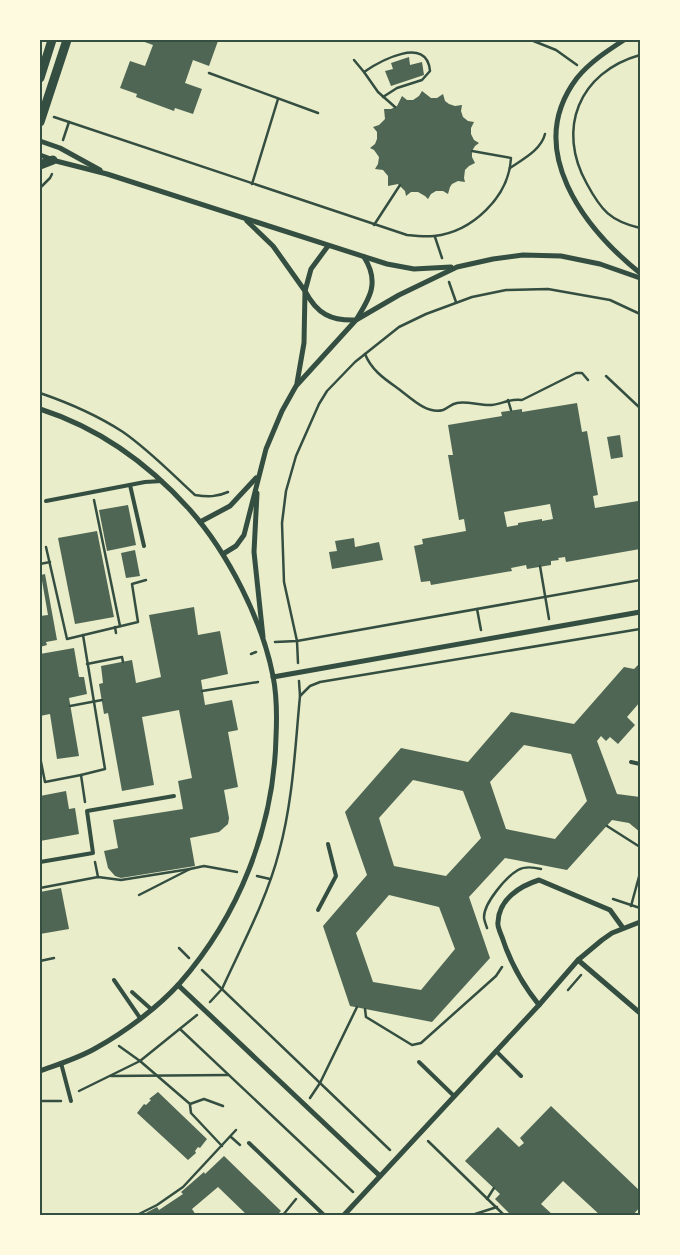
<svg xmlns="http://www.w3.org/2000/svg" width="680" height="1255" font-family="'Varela Round',sans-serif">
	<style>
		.building { fill: #4f6655; fill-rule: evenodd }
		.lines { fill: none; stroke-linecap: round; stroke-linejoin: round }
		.path { stroke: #344e41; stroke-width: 2.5 }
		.service { stroke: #344e41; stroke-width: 4 }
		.minor { stroke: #344e41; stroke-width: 5 }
		.tertiary { stroke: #344e41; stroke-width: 9 }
		.neatline { fill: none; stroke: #344e41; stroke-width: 2 }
	</style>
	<rect width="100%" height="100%" fill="#e9edc9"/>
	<g class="building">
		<polygon points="139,40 218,41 209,66 193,60 185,83 202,89 193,114 175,108 174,111 136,97 137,94 120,88 130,61 145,66 153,45"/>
		<polygon points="409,57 410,65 422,62 424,75 391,86 385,71 393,69 391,63"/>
		<polygon points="422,91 431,98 437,98 443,94 445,101 449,104 455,106 462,105 461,111 463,117 468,121 474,122 471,128 471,134 474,140 479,143 475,146 472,151 472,157 475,163 469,166 465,170 464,178 465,182 458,181 452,184 450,187 448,194 443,191 436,191 431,194 428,199 425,196 418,192 411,192 406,196 405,191 398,184 388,186 388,176 383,170 375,169 378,164 379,157 374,150 370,148 375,144 377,139 377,132 373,127 379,125 385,119 384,109 391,109 397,106 402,96 407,100 413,100 419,96"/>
		<path d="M577,403L582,432L587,431L598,495L593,496L595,508L638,501L640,508V549L566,562L565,557L558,558L559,560L551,561V565L527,569L526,565L511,568L512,571L431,585L430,581L421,582L414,546L423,544L422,539L466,531L464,519L459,520L448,455H453L448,425L502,416L501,412L522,409V412ZM550,504L553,519L542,521V519L518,523V525L507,527L504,512Z"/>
		<polygon points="620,435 623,457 611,459 607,437"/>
		<polygon points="128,505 136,545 107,551 99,510"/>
		<polygon points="97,531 114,617 75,624 58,538"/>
		<polygon points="354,538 355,547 379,542 383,560 332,569 329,552 337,551 335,541"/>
		<polygon points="135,550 140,576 126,578 121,553"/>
		<polygon points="45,574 57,640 46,642 47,645 40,647 40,616 48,615 41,575"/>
		<polygon points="194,607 198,635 220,631 228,674 201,680 205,705 232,700 238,730 228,732 238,787 224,790 229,818 228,824 219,832 190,838 195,866 121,878 115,876 108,868 104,851 118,848 113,820 183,809 178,781 192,778 179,710 142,717 154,785 122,791 108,713 104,714 99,684 103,683 101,666 132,660 136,683 161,677 149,615"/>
		<polygon points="74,648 79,677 84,677 87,694 69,698 79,756 57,759 50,714 40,716 40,654"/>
		<path d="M638,665H640V702L627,717L635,725L618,744L610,737L606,741L601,736L597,741L617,794L640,797V832L629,823L612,820L567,870L505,858L469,897L490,958L432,1022L350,1006L323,926L367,875L345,812L401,748L468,762L511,712L574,724L624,667L634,669ZM524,745L571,754L587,801L555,839L506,829L490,782ZM413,780L463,791L481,838L446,876L394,866L379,818ZM389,895L439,907L455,949L421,990L373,982L356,933Z"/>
		<polygon points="66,791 69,809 75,808 79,834 40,841 40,796"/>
		<polygon points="61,888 69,929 40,934 40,892"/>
		<polygon points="158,1092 207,1139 200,1148 198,1147 195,1151 196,1153 188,1160 137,1113 144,1104 146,1105 151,1100 149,1099"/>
		<polygon points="551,1106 640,1191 640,1207 633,1215 600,1215 563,1181 541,1204 553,1215 511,1215 495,1199 500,1194 465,1161 498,1127 519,1147 524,1143 520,1138"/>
		<polygon points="224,1156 281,1211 277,1215 247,1215 218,1187 192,1209 196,1215 142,1215 157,1207 159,1210 183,1194 181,1192 204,1172 205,1174"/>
	</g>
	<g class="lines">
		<g class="path">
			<polyline points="531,40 556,50 577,65"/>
			<path d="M640,55C579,72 556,129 587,184C601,210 610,221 640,228"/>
			<polyline points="354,60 364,72 378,92 395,107"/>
			<path d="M364,72C380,61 427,35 430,71L422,80L397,88L383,97"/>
			<polyline points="209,73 318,113"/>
			<path d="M54,117L407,235C416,236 425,237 434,236C472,232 509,197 511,158L472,151"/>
			<polyline points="63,140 69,122"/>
			<path d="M510,168C523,159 541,150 545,134"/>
			<polyline points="252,184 278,99"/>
			<polyline points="40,188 50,178 52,174"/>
			<polyline points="374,225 400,185"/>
			<polyline points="435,237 442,258"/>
			<polyline points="449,282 456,302"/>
			<path d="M365,354C371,369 383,378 396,387C409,396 426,415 443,410C448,408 451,404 457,403C468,401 481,406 492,405C502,404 511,398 522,400L576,373H582L588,380"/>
			<polyline points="606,376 640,408"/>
			<path d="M40,393C69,403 97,415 123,432C149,450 172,474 195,495C208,497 217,497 228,492"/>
			<polyline points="508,400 511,410"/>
			<polyline points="94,500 120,626"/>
			<polyline points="46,547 67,639 138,622 132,584 146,580"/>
			<polyline points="40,564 50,562"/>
			<polyline points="540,566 549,619"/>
			<polyline points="477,609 481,630"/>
			<polyline points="115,627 116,633"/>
			<polyline points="83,635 105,769 81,775 85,802"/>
			<polyline points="275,642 297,641 640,580"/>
			<polyline points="251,654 256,652"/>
			<polyline points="298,663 297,641 284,582 282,523 286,491 296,456 319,404 327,391 355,362 399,327 426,314 472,297 506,290 548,289 610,300 640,314"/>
			<polyline points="87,664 122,657 123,662"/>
			<polyline points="299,681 300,696"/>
			<polyline points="202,691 258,682"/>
			<polyline points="70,706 102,700"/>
			<polyline points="40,757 45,782 81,775"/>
			<polyline points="607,826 640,847"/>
			<polyline points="95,862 98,877"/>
			<polyline points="257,876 270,879"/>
			<polyline points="40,888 98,877 121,880 190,869"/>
			<polyline points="139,895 190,869 204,866 237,872"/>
			<polyline points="613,899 640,908"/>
			<polyline points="631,906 640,873"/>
			<path d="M487,928C486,925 484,920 484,917C484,903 506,877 518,870C525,866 533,867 541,869"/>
			<polyline points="179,948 189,958"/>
			<polyline points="40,961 54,958"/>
			<polyline points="202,970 390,1150"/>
			<polyline points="568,990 581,975"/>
			<path d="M210,1002L222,989C242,945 267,899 279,852C293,801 295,748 300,696L310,686L320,682L640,629"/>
			<polyline points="365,1009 366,1017 412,1045 421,1043 496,976 502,967"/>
			<polyline points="180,1029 353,1192"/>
			<polyline points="119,1046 140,1061 190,1104 204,1099 223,1106"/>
			<polyline points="111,1076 228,1075"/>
			<polyline points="79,1091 140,1061 197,1015"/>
			<polyline points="310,1098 320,1083 357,1007"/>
			<polyline points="40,1101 61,1101"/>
			<polyline points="190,1105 191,1113 222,1146"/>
			<polyline points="231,1137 240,1145"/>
			<polyline points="428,1141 504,1215"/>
			<polyline points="487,1199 494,1188"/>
			<polyline points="137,1215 157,1205 183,1187 236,1130"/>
			<polyline points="283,1215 296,1199"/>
			<polyline points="472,1215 497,1207"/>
		</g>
		<g class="service">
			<polyline points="130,485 144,546"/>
			<polyline points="46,501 145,482 162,481"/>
			<polyline points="631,762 640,764"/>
			<polyline points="40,862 93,853 87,811 174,796"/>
			<polyline points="318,910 336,876 328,844"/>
			<polyline points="114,980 140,1018"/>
			<polyline points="132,992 151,1009"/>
			<polyline points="496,1051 521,1076"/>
			<polyline points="419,1062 454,1096"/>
			<polyline points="61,1063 71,1101"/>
			<polyline points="249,1143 324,1215"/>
		</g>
		<g class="minor">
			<path d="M624,40C607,51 590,62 577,78C523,149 584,228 640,273"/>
			<polyline points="40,141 60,148 100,170"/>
			<polyline points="40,155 56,161 107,174 387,264 414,269 451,267"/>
			<polyline points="247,221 273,246 305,291 304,343 297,383"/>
			<path d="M328,246L311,269L305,291C317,314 331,321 356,320C370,298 380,282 364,257"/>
			<path d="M40,409C99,428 149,464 190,510C228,553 262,620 273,676C277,696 277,717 276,737C274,827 239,916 179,984C157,1008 125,1032 96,1048C79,1058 59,1064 40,1071"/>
			<polyline points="257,493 254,552 263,637"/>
			<polyline points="200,522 230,506 256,478"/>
			<polyline points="223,554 236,546 244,535 266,449 282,411 296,386 356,320 399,295 457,267 493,259 523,255 561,256 600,264 640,278"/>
			<polyline points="273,677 640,612"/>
			<polyline points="578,960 640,1013"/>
			<polyline points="178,985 380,1176"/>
			<path d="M539,1005C522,984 510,962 502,937C500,932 497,926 498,922C499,899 520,886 539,880L610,910L623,928"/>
			<polyline points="344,1215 539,1005 578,960 602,940 612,933 640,922"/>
		</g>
		<g class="tertiary">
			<polyline points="40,78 52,40"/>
			<polyline points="40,122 67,40"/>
			<polyline points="40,165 53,160"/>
		</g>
	</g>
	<rect width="680" height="1255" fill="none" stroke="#fefae0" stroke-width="82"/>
	<rect x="41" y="41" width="598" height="1173" class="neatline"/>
</svg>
